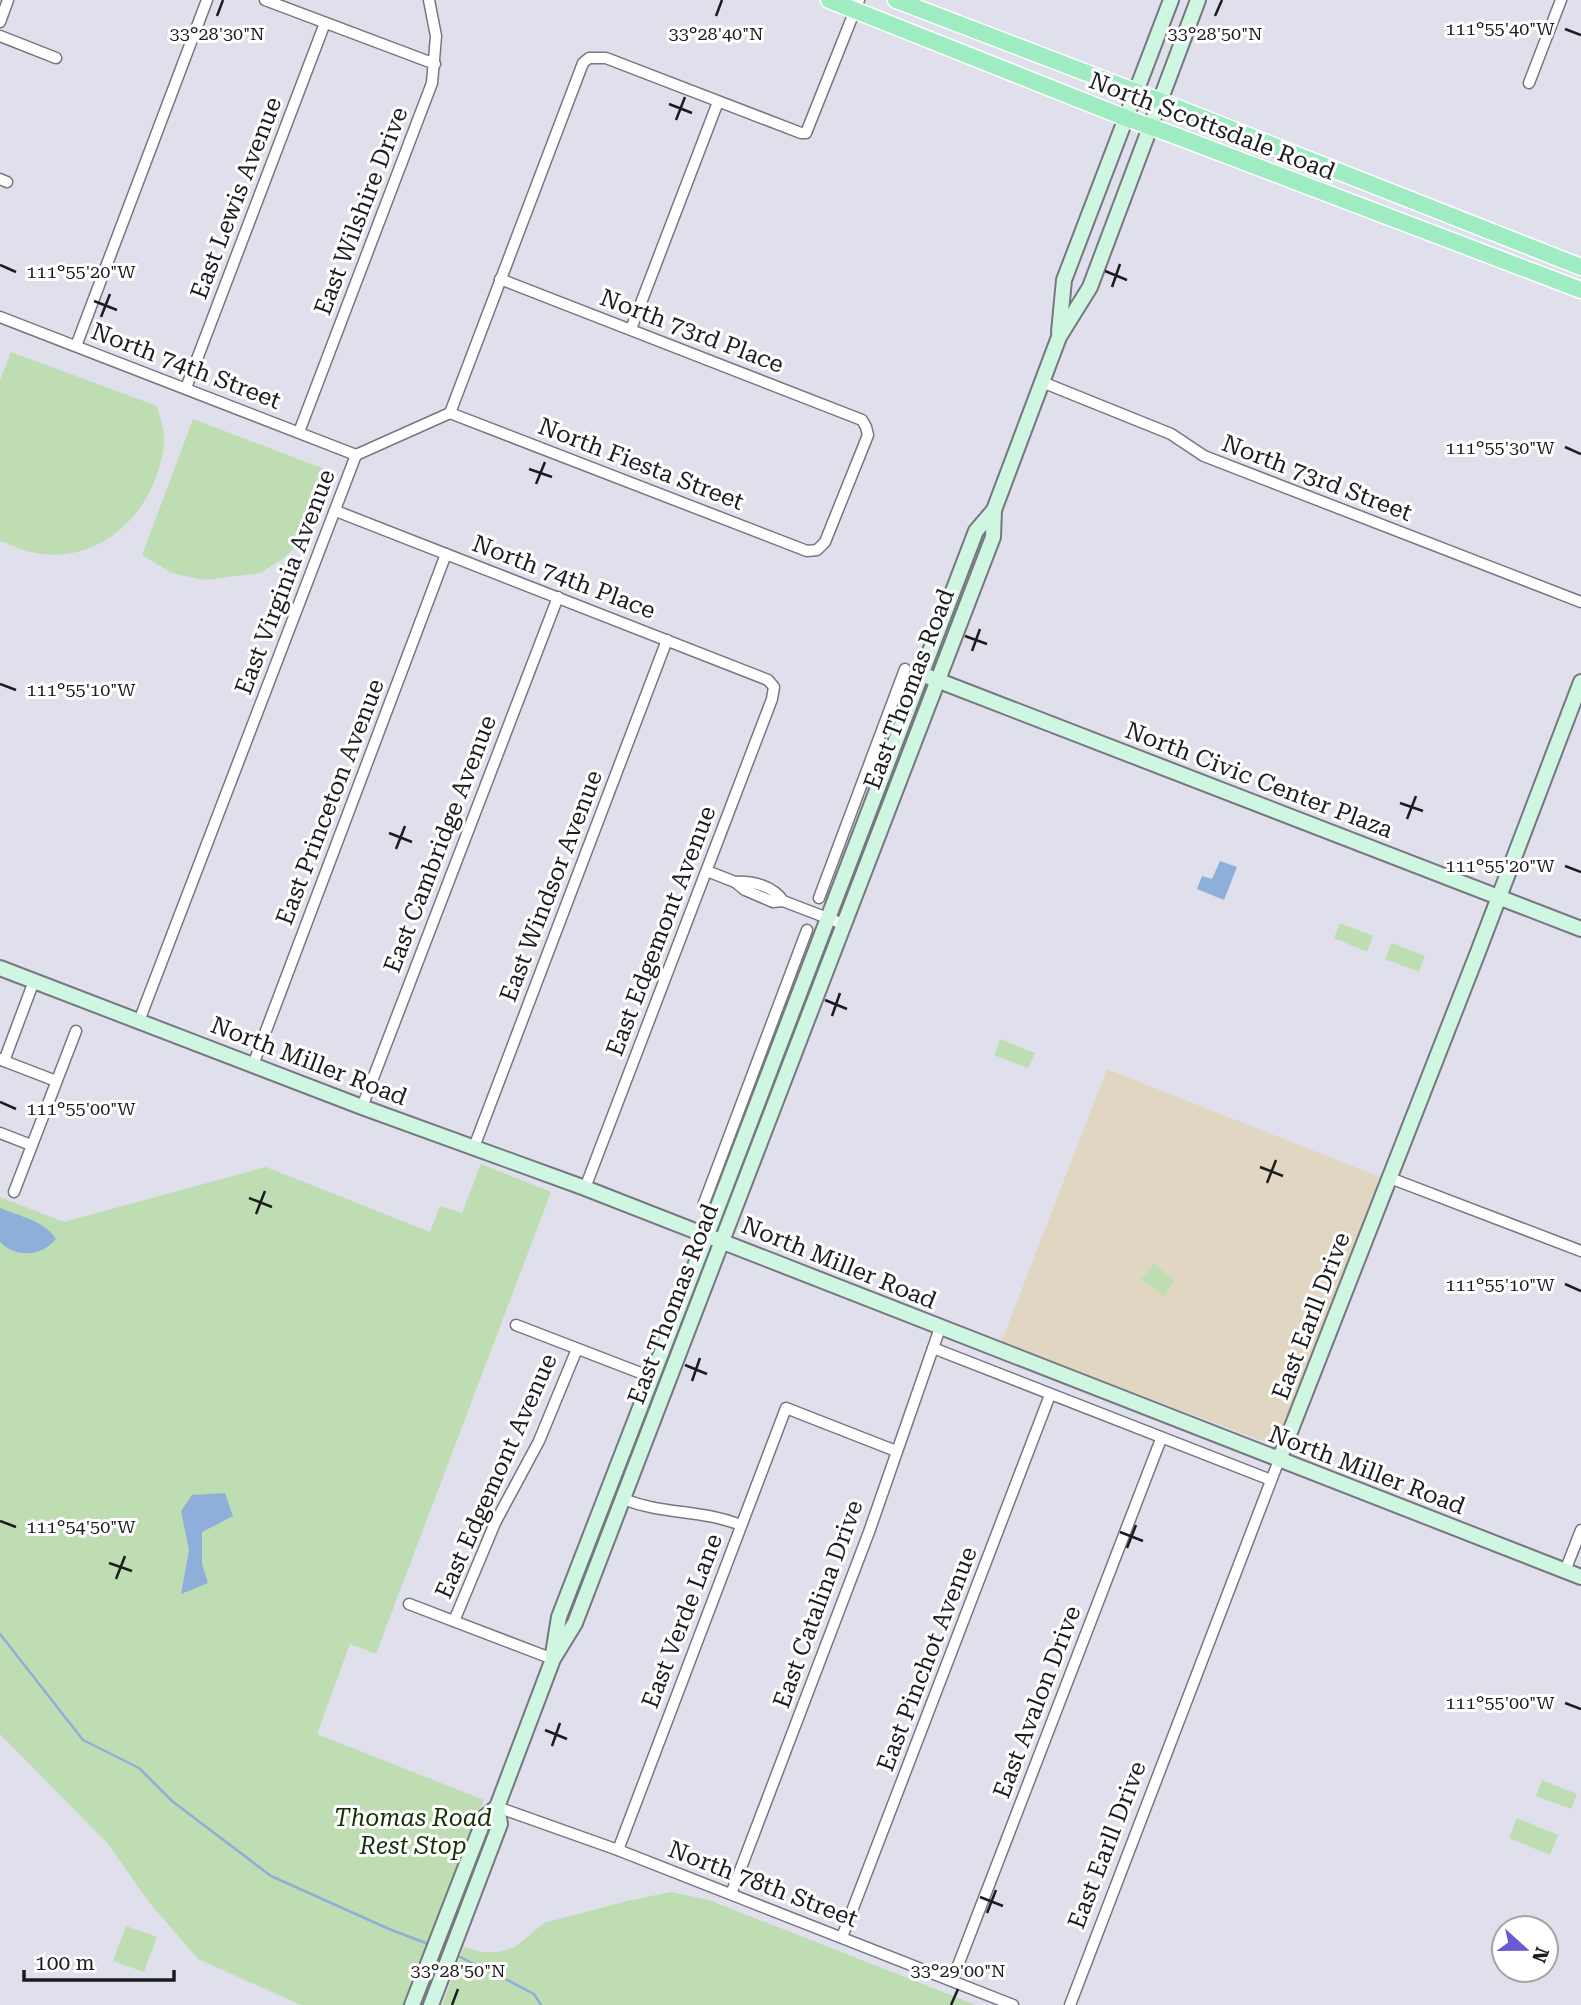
<svg xmlns="http://www.w3.org/2000/svg" width="1581" height="2005" font-family="'Roboto Serif',serif">
	<style>
		.medical { fill: #e1d6c2 }
		.green { fill: #bfddb3 }
		.water { fill: #8dafd9 }
		.lines { fill: none; stroke-linecap: round; stroke-linejoin: round }
		.stream { stroke: #8dafd9; stroke-width: 2.5 }
		.street-casing { stroke: #767781; stroke-width: 13 }
		.secondary-casing { stroke: #767781; stroke-width: 18 }
		.primary-casing { stroke: #fff; stroke-width: 19 }
		.street { stroke: #fff; stroke-width: 10 }
		.secondary { stroke: #cff6e0; stroke-width: 14 }
		.primary { stroke: #a0ecc2; stroke-width: 16 }
		.ticks { fill: none; stroke: #1b1c20; stroke-width: 2.5 }
		.labels { text-anchor: middle; dominant-baseline: central; stroke-width: 6; stroke-linejoin: round; paint-order: stroke }
		.street-label { font-size: 24px; fill: #1b1c20; stroke: #fff }
		.park-label { font-size: 24px; font-style: italic; fill: #133203; stroke: #fff }
		.ticks-label { font-size: 18px; text-anchor: middle; fill: #1b1c20; stroke: #fff; stroke-width: 6; stroke-linejoin: round; paint-order: stroke }
	</style>
	<rect width="100%" height="100%" fill="#dfe0eb"/>
	<polygon class="medical" points="1107,1069 1380,1177 1279,1439 1271,1444 1001,1343"/>
	<g class="green">
		<path d="M11,352L157,406C160,417 165,432 164,443C158,509 101,568 31,552C20,550 10,544 0,541V380Z"/>
		<polygon points="193,419 330,471 321,505 306,536 284,558 260,573 204,580 172,573 142,555"/>
		<polygon points="1340,923 1373,936 1367,952 1334,938"/>
		<polygon points="1392,943 1425,956 1419,972 1385,959"/>
		<polygon points="1000,1039 1035,1053 1028,1068 994,1055"/>
		<polygon points="481,1164 551,1192 376,1654 350,1644 317,1734 484,1800 404,2005 301,2005 198,1959 148,1901 108,1844 0,1734 0,1197 64,1222 266,1167 430,1232 440,1206 462,1213"/>
		<polygon points="1153,1264 1175,1280 1164,1296 1141,1280"/>
		<polygon points="1542,1780 1577,1794 1571,1809 1536,1796"/>
		<polygon points="1517,1818 1558,1835 1550,1855 1509,1838"/>
		<polygon points="671,1892 709,1900 976,2005 442,2005 464,1947 481,1952 499,1952 515,1947 544,1923 627,1901"/>
		<polygon points="126,1926 157,1937 144,1972 113,1961"/>
	</g>
	<g class="water">
		<polygon points="1220,861 1237,867 1224,900 1197,889 1202,876 1212,879"/>
		<path d="M0,1208C17,1215 47,1222 56,1239C41,1257 16,1258 0,1242Z"/>
		<polygon points="225,1493 233,1516 202,1532 202,1564 208,1583 181,1594 189,1550 181,1511 192,1495"/>
	</g>
	<g class="lines">
		<g class="stream">
			<polyline points="0,1634 83,1740 139,1768 172,1801 271,1876 389,1929 431,1945"/>
			<polyline points="456,1955 491,1972"/>
			<polyline points="500,1976 534,1994 541,2005"/>
		</g>
		<g class="street-casing">
			<g id="street">
				<polyline points="265,0 435,64"/>
				<polyline points="0,22 8,0"/>
				<polyline points="0,36 56,58"/>
				<polyline points="1529,83 1561,0"/>
				<polyline points="0,179 7,182"/>
				<polyline points="0,317 356,455"/>
				<polyline points="631,329 718,102"/>
				<polyline points="76,346 207,0"/>
				<polyline points="1042,382 1171,434 1204,456 1581,602"/>
				<polyline points="186,388 325,23"/>
				<polyline points="450,413 807,551 817,550 825,542 868,435 866,427 862,420 500,279"/>
				<polyline points="299,432 432,83 436,36 429,0"/>
				<polyline points="336,511 768,680 774,687 772,699 585,1188"/>
				<polyline points="707,871 735,882 745,890 773,902 783,901 843,924"/>
				<path d="M735,882C753,881 773,886 783,901"/>
				<polyline points="819,898 905,669"/>
				<polyline points="139,1021 356,455 450,413 583,63 589,58 606,58 801,133 806,133 859,0"/>
				<polyline points="0,1059 4,1061 34,981"/>
				<polyline points="4,1061 56,1081"/>
				<polyline points="253,1065 446,554"/>
				<polyline points="362,1107 558,597"/>
				<polyline points="0,1133 31,1145"/>
				<polyline points="474,1147 667,640"/>
				<polyline points="1390,1178 1581,1251"/>
				<polyline points="14,1192 76,1031"/>
				<polyline points="704,1203 807,930"/>
				<polyline points="516,1325 651,1377"/>
				<polyline points="933,1348 1271,1480"/>
				<path d="M623,1499C664,1515 699,1509 741,1525"/>
				<polyline points="1565,1571 1581,1530"/>
				<polyline points="409,1604 553,1659"/>
				<polyline points="454,1621 495,1523 539,1441 577,1349"/>
				<polyline points="497,1807 618,1850 1013,2005"/>
				<polyline points="618,1850 786,1408 896,1451"/>
				<polyline points="731,1894 869,1532 940,1328"/>
				<polyline points="842,1937 1050,1395"/>
				<polyline points="952,1981 1161,1439"/>
				<polyline points="1070,2005 1279,1460"/>
			</g>
		</g>
		<g class="secondary-casing">
			<g id="secondary">
				<polyline points="1059,332 1064,280 1171,0"/>
				<polyline points="929,677 1581,929"/>
				<polyline points="0,968 362,1107 585,1188 1581,1577"/>
				<polyline points="1279,1460 1478,952 1581,682"/>
				<polyline points="553,1654 559,1617 707,1235 976,531 994,510"/>
				<polyline points="412,2005 485,1817 497,1807 553,1659 575,1623 993,537 994,510 1059,337 1090,287 1198,0"/>
				<polyline points="431,2005 500,1824 497,1807"/>
			</g>
		</g>
		<g class="primary-casing">
			<g id="primary">
				<polyline points="829,0 1126,118 1171,134 1581,290"/>
				<polyline points="896,0 1160,101 1581,267"/>
			</g>
		</g>
		<use href="#street" class="street"/>
		<use href="#secondary" class="secondary"/>
		<use href="#primary" class="primary"/>
	</g>
	<path class="ticks" d="M217,16L223,0M716,16L722,0M1215,16L1222,0M1565,29L1581,35M669,104L692,113M676,120L685,97M0,265L16,272M1105,271L1127,280M1112,287L1120,264M94,301L117,310M101,317L110,294M1565,447L1581,454M529,469L552,477M536,484L545,462M965,636L987,644M972,651L980,629M0,684L16,690M1400,803L1423,811M1407,819L1416,796M389,833L412,842M396,849L405,826M1565,866L1581,872M825,1000L847,1009M832,1016L840,993M0,1102L16,1109M1260,1167L1283,1176M1267,1183L1276,1160M249,1198L272,1207M256,1214L265,1191M1565,1284L1581,1291M685,1365L707,1374M692,1381L700,1358M0,1521L16,1527M1120,1532L1143,1541M1127,1548L1136,1525M109,1563L132,1571M116,1579L125,1556M1565,1703L1581,1709M545,1730L567,1739M552,1746L560,1723M980,1897L1003,1906M987,1913L996,1890M452,2005L458,1989M951,2005L958,1989"/>
	<g class="labels">
		<g class="street-label">
			<text transform="translate(1212 126) rotate(21)">North Scottsdale Road</text>
			<text transform="translate(236 198) rotate(-69)">East Lewis Avenue</text>
			<text transform="translate(361 211) rotate(-69)">East Wilshire Drive</text>
			<text transform="translate(692 331) rotate(21)">North 73rd Place</text>
			<text transform="translate(186 366) rotate(21)">North 74th Street</text>
			<text transform="translate(641 464) rotate(21)">North Fiesta Street</text>
			<text transform="translate(1317 478) rotate(21)">North 73rd Street</text>
			<text transform="translate(564 577) rotate(21)">North 74th Place</text>
			<text transform="translate(285 582) rotate(-69)">East Virginia Avenue</text>
			<text transform="translate(909 689) rotate(-69)">East Thomas Road</text>
			<text transform="translate(1259 780) rotate(21)">North Civic Center Plaza</text>
			<text transform="translate(330 802) rotate(-69)">East Princeton Avenue</text>
			<text transform="translate(440 844) rotate(-69)">East Cambridge Avenue</text>
			<text transform="translate(551 886) rotate(-69)">East Windsor Avenue</text>
			<text transform="translate(661 931) rotate(-69)">East Edgemont Avenue</text>
			<text transform="translate(309 1061) rotate(21)">North Miller Road</text>
			<text transform="translate(839 1263) rotate(22)">North Miller Road</text>
			<text transform="translate(673 1304) rotate(-69)">East Thomas Road</text>
			<text transform="translate(1311 1316) rotate(-69)">East Earll Drive</text>
			<text transform="translate(1367 1470) rotate(21)">North Miller Road</text>
			<text transform="translate(496 1476) rotate(-66)">East Edgemont Avenue</text>
			<text transform="translate(818 1604) rotate(-70)">East Catalina Drive</text>
			<text transform="translate(682 1621) rotate(-69)">East Verde Lane</text>
			<text transform="translate(927 1659) rotate(-69)">East Pinchot Avenue</text>
			<text transform="translate(1037 1702) rotate(-69)">East Avalon Drive</text>
			<text transform="translate(1107 1845) rotate(-69)">East Earll Drive</text>
			<text transform="translate(763 1884) rotate(21)">North 78th Street</text>
		</g>
		<g class="park-label">
			<text x="413" y="1818">Thomas Road<tspan x="413" dy="28">Rest Stop</tspan></text>
		</g>
	</g>
	<g class="ticks-label">
		<text x="1500" y="35">111°55'40"W</text>
		<text x="217" y="40">33°28'30"N</text>
		<text x="716" y="40">33°28'40"N</text>
		<text x="1215" y="40">33°28'50"N</text>
		<text x="81" y="278">111°55'20"W</text>
		<text x="1500" y="454">111°55'30"W</text>
		<text x="81" y="696">111°55'10"W</text>
		<text x="1500" y="872">111°55'20"W</text>
		<text x="81" y="1115">111°55'00"W</text>
		<text x="1500" y="1291">111°55'10"W</text>
		<text x="81" y="1533">111°54'50"W</text>
		<text x="1500" y="1709">111°55'00"W</text>
		<text x="458" y="1977">33°28'50"N</text>
		<text x="958" y="1977">33°29'00"N</text>
	</g>
	<g transform="translate(1525 1949) rotate(111)"><circle r="33" fill="#ffffff" stroke="#a4a4a6" stroke-width="2"/>
	<path d="M0-5L12 26L0 18L-12 26Z" fill="#685ad3"/>
	<text y="-10" font-size="19" font-weight="bold" text-anchor="middle" fill="#1b1c20">N</text>
	</g>
	<path d="M24 1970v10h150v-10" fill="none" stroke="#1b1c20" stroke-width="3.5"/>
	<text x="35" y="1970" font-size="21" fill="#1b1c20" stroke="#ffffff" stroke-width="5" paint-order="stroke">100 m</text>
</svg>
